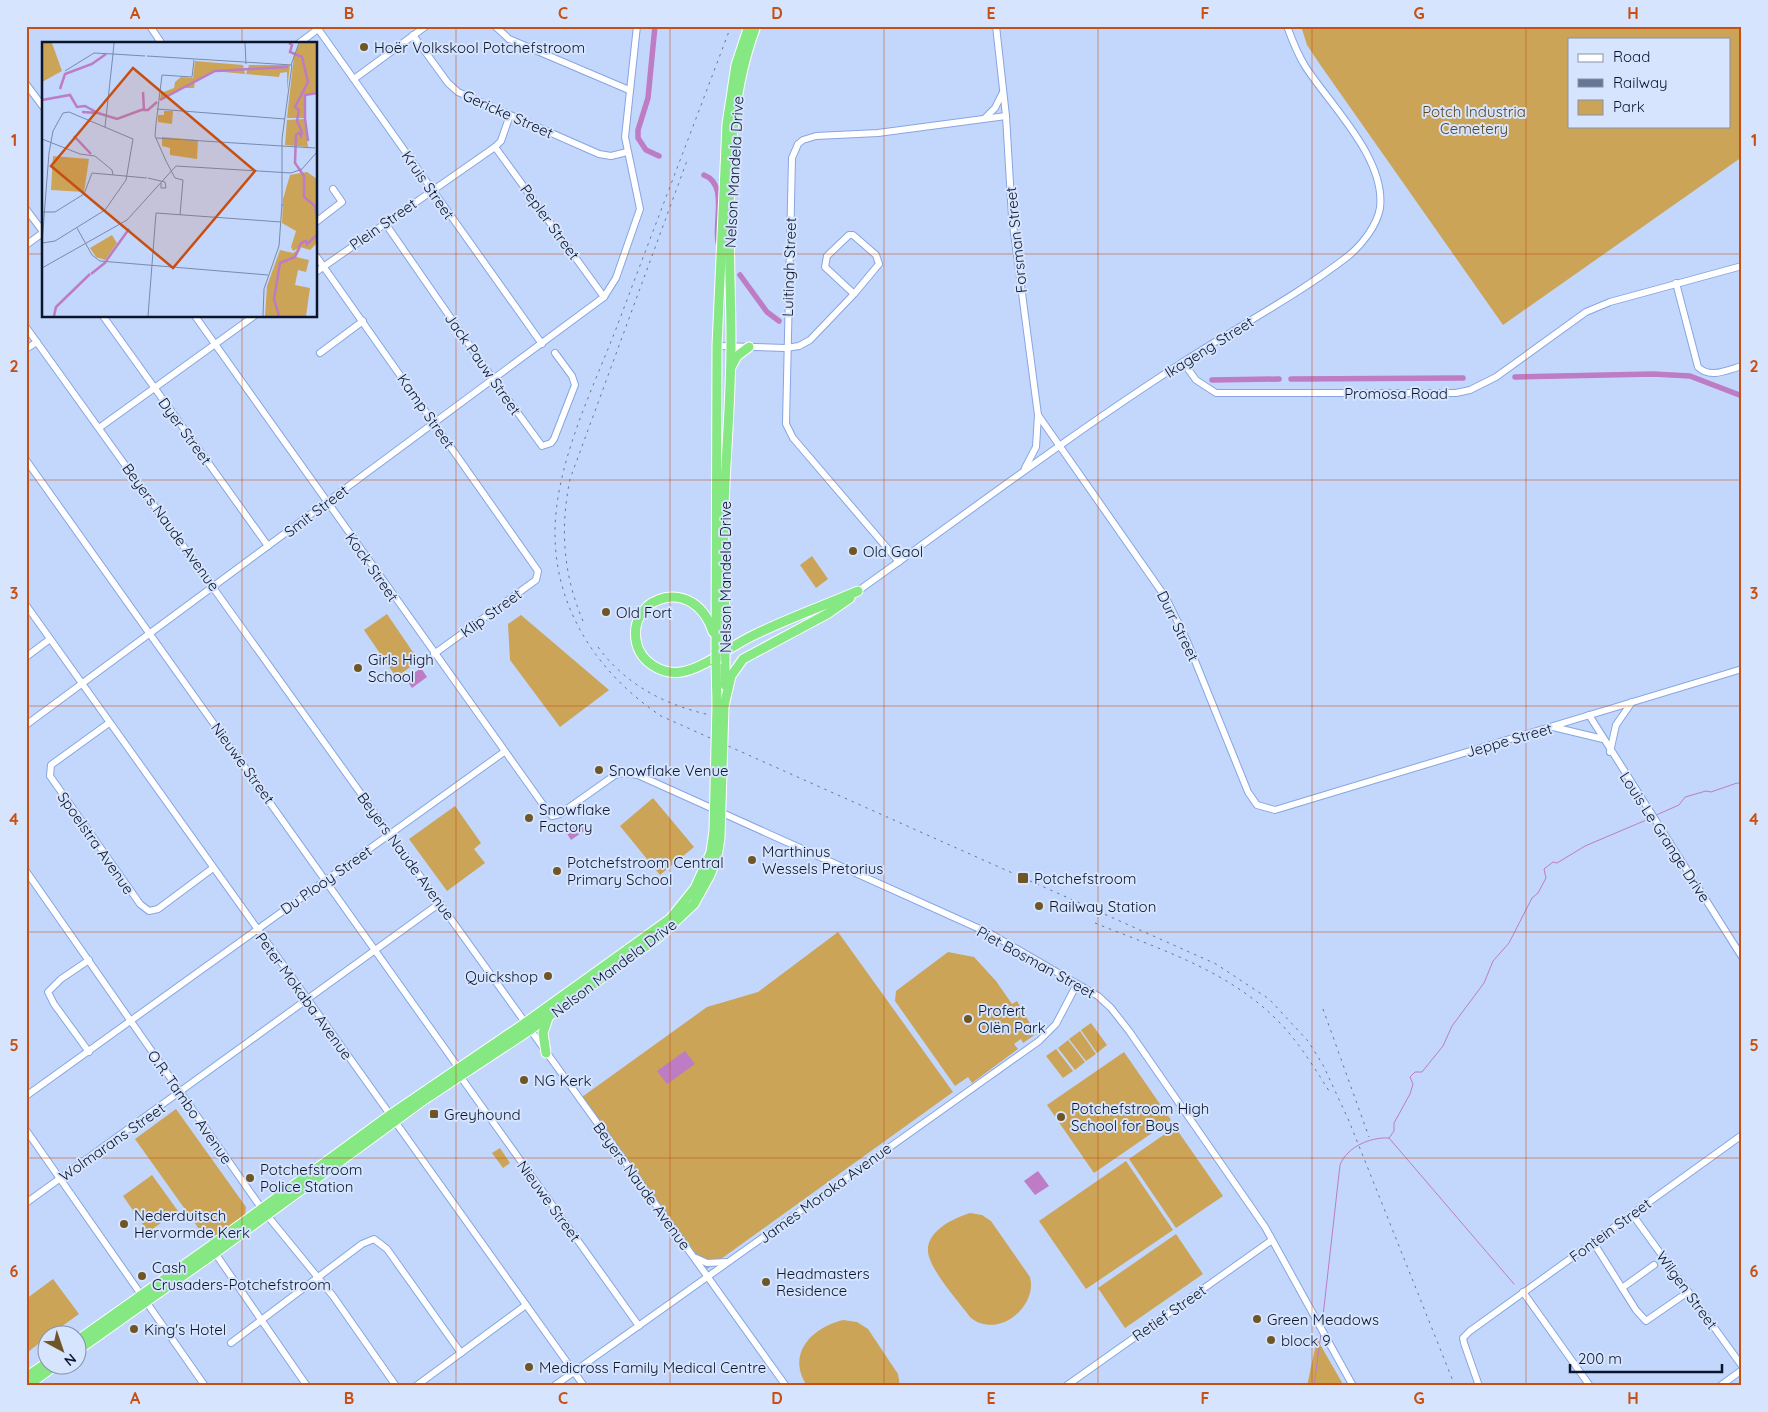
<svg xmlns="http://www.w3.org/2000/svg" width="1768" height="1412" font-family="Quicksand,sans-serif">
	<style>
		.green { fill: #cba457; fill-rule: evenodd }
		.water { fill: #bd7cc4 }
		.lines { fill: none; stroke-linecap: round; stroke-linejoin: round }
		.stream { stroke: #bd7cc4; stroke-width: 1 }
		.canal { stroke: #bd7cc4; stroke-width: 5.5 }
		.minor-casing { stroke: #86a6e2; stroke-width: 8 }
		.highway-casing { stroke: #fff; stroke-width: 11 }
		.minor { stroke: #fff; stroke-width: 6 }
		.highway { stroke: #86e882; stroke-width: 9 }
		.rail { stroke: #677695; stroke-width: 1; stroke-dasharray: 2.5 5; stroke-linecap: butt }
		.highway-bridge-casing { stroke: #fff; stroke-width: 11; stroke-linecap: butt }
		.highway-bridge { stroke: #86e882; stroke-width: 9 }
		.grid { fill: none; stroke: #c74f11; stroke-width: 1; stroke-opacity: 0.55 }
		.poi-dot { fill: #6e5626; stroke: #d6e4fd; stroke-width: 2 }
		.labels { text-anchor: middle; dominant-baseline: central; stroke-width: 4; stroke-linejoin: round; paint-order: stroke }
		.poi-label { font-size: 15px; fill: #0b162d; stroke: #d6e4fd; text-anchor: start }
		.park-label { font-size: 15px; fill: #58441d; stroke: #d6e4fd }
		.street-label { font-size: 15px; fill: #0b162d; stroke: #d6e4fd }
		.inset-river { fill: none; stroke: #bd7cc4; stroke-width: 2.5 }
		.inset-road { fill: none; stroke: #798aaa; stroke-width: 1 }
		.view { fill: #c74f11; fill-opacity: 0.15; stroke: #c74f11; stroke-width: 2.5 }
		.inset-edge { fill: none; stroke: #0b162d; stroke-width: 2.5 }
		.neatline { fill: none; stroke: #c74f11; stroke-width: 2 }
		.grid-label { font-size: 16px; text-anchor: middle; font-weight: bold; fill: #c74f11 }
	</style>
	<rect width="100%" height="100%" fill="#c3d7fd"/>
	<g class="green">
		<path d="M1301,26H1742V157L1503,325L1319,63L1307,45ZM1569,39H1729V126H1569Z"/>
		<polygon points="812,556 828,579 816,588 800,565"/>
		<polygon points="387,614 419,661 396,677 364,630"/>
		<polygon points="521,615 609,690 560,727 510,660 508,624"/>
		<polygon points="653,798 694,847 660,875 620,826"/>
		<polygon points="455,806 481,843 474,849 485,863 447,891 409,839"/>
		<polygon points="838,932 953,1092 707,1269 582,1097 707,1007 758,992"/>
		<polygon points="948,952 974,957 996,981 1012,1004 1017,1001 1036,1034 1023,1043 1021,1039 1014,1044 1018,1049 972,1083 968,1077 955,1086 895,1001 896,991"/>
		<polygon points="1091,1023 1107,1045 1097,1053 1081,1030"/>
		<polygon points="1080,1031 1096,1054 1086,1061 1069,1039"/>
		<polygon points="1068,1040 1085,1062 1075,1070 1058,1048"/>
		<polygon points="1056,1049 1073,1071 1063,1078 1046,1056"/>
		<polygon points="1124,1052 1171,1120 1094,1173 1047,1105"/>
		<polygon points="176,1109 246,1207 245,1215 212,1238 204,1236 135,1139"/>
		<polygon points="1175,1127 1223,1196 1176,1228 1129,1159"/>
		<polygon points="500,1148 510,1163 503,1168 492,1153"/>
		<polygon points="1126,1161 1173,1230 1086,1289 1039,1221"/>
		<polygon points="152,1175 178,1211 148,1232 123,1196"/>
		<path d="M970,1213L982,1215L991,1221L1030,1277C1038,1308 996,1340 970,1317C959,1302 930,1270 928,1252C926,1231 954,1218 970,1213Z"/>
		<polygon points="1176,1234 1203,1274 1125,1328 1098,1288"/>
		<polygon points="53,1279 79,1314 51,1334 48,1334 47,1337 28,1352 26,1299"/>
		<path d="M843,1320L857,1322L868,1329L898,1374L900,1386H807C786,1354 811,1328 843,1320Z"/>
		<polygon points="1317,1339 1344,1386 1307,1386"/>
	</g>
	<g class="water">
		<polygon points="421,668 427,677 412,688 406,679"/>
		<polygon points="582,822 587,829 571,840 566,832"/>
		<polygon points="685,1051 695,1064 667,1084 657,1071"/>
		<polygon points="1038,1171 1049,1186 1035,1195 1024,1181"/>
	</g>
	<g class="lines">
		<g class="stream">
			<polyline points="1654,816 1679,805 1685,797 1706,791 1711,792 1737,783 1742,784"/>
			<polyline points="1389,1138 1394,1131 1394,1123 1410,1094 1413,1084 1410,1077 1415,1072 1422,1072 1443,1046 1452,1026 1484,983 1493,961 1509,943 1532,898 1538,893 1546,878 1544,869 1553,862 1557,863 1585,846 1651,818"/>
			<path d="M1322,1325L1340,1165C1347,1147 1370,1137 1389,1138L1514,1284"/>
			<polyline points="1314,1386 1321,1333"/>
		</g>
		<g class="canal">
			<polyline points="655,26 648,98 638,130 638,138 646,150 659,156"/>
			<path d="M704,175C730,185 712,227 719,246"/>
			<polyline points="740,275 767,312 779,321"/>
			<polyline points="1515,377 1653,374 1690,376 1742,396"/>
			<polyline points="1291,379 1463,378"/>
			<polyline points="1212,380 1279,379"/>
		</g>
		<g class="minor-casing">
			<g id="minor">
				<polyline points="150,26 162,44"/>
				<polyline points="316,26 542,344"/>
				<polyline points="495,26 509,39 629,90"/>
				<polyline points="996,26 1006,116 1012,217 1038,415 1166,598 1187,641 1248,792 1257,805 1275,810 1742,669"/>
				<polyline points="413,35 448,83 458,92 599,154 611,156 627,152"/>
				<polyline points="298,44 318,29"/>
				<polyline points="354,79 426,26"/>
				<polyline points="26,84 44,108"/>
				<polyline points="985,118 995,108 1002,94"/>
				<polyline points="495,147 604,297"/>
				<polyline points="26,209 44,233"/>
				<polyline points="316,222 342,202 333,189"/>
				<polyline points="385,223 493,379 542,446 551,443 554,439 575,385 572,376 555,353"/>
				<polyline points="26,245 44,232"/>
				<polyline points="316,256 538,571 536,580 434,654"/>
				<polyline points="316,272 495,147 501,141 510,115"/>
				<path d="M1676,283L1698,367C1710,379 1727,370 1742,366"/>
				<polyline points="103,316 268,546"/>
				<polyline points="195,316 549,813 552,816 560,814 615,775 623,773 638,775 991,934 1098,996 1111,1008 1129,1031 1265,1227 1353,1386"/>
				<polyline points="26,327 786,1386"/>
				<polyline points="717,346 786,348 799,346 810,340 854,294 879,264 876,255 853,235 849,235 827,256 825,267 854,294"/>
				<polyline points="26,349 37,342"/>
				<polyline points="320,353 363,321"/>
				<polyline points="1183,362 1196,380 1216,393 1456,393 1470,390 1496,377 1586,312 1610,302 1742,266"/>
				<polyline points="99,428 254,316"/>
				<polyline points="26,460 458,1067"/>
				<polyline points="1025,468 1036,447 1038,415"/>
				<polyline points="899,562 793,438 786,424 792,158 798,144 803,140 816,136 878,133 1006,116"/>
				<path d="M858,591C966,514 1071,434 1183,362C1237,327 1295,297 1347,257C1361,246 1377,226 1380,208C1386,158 1330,105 1305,66C1297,53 1292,40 1287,26"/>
				<polyline points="26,605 584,1386"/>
				<polyline points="26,657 50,639"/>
				<polyline points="1589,715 1742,957"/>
				<polyline points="109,723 51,765 50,776 140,904 149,911 158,909 213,868"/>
				<polyline points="26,725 604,297 616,278 640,209 625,137 637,26"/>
				<polyline points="1553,727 1603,739"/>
				<polyline points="1610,752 1616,725 1632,702"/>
				<polyline points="26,871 262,1209 333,1296 396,1386"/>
				<polyline points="89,960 61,979 48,992 54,1004 89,1052"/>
				<polyline points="460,1076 639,1326"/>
				<polyline points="26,1096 504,752"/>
				<polyline points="26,1130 205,1386"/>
				<polyline points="26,1203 440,903"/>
				<polyline points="1632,1214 1742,1366"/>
				<polyline points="1593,1242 1636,1310 1646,1321 1688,1292"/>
				<polyline points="215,1253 307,1386"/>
				<polyline points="696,1258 707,1263 727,1262"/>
				<polyline points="1622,1288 1654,1265"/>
				<polyline points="1523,1292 1590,1386"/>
				<polyline points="231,1343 362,1244 374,1239 387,1249 461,1353"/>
				<polyline points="416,1386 526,1305"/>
				<polyline points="554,1386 1039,1041 1056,1024 1077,984"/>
				<polyline points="1066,1386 1272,1240"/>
				<polyline points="1479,1386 1464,1343 1463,1338 1470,1331 1742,1135"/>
				<polyline points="1720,1386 1742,1370"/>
			</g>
		</g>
		<g class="highway-casing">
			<g id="highway">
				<polyline points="731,367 737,356 749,347"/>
				<path d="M713,632C695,575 629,595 636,640C639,661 661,675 681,672C703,669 731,646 752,636C786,619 823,606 858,591"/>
				<path d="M725,642C725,597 723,551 724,506C726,452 731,398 731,344C731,242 719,123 756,26"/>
				<polyline points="716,652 717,346 727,124 736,65 749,26"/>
				<polyline points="716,664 717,704"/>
				<polyline points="725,685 725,659"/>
				<polyline points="724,706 731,676 743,659 827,614 850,598"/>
				<polyline points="546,1053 543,1033 548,1018"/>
				<polyline points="78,1340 208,1248 390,1115 525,1023 670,919 695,888 711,852"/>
				<polyline points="78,1350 215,1253 421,1102 530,1030 659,937 694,904 710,875 717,857"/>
				<polyline points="26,1377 48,1362"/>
				<polyline points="27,1386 57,1364"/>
			</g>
		</g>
		<use href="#minor" class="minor"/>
		<use href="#highway" class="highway"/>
		<g class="rail">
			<path d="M731,26C693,127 654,228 616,329C591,393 554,467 555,536C556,612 600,675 661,716L1216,964L1269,999L1308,1041L1323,1065L1349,1121L1455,1386"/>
			<path d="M583,621C563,574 560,529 570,479L688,158"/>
			<path d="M598,647C626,685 665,705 710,715"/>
			<path d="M1095,923C1159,949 1228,970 1278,1021C1299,1042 1315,1069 1331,1094"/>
			<polyline points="1323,1009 1369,1137"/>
		</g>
		<g class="highway-bridge-casing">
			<g id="highway-bridge">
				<polyline points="716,652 716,664"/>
				<polyline points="725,659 725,642"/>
				<polyline points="711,852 714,830 717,704"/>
				<polyline points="717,857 720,838 724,706"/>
			</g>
		</g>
		<use href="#highway-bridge" class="highway-bridge"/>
	</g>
	<path class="grid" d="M242,26V44M456,26V1386M670,26V1386M884,26V1386M1098,26V1386M1312,26V1386M1526,26V1386M26,254H44M316,254H1742M242,316V1386M26,480H1742M26,706H1742M26,932H1742M26,1158H1742"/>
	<g class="poi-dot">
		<circle cx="364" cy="47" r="5"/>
		<circle cx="853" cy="551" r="5"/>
		<circle cx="606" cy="612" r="5"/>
		<circle cx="358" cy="668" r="5"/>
		<circle cx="599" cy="770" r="5"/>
		<circle cx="529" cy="818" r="5"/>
		<circle cx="752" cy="860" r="5"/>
		<circle cx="557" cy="871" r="5"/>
		<rect x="1017" y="872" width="12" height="12" rx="2.5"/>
		<circle cx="1039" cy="906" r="5"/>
		<circle cx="548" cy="976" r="5"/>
		<circle cx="968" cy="1019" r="5"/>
		<circle cx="524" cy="1080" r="5"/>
		<rect x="429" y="1109" width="10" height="10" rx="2.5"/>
		<circle cx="1061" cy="1117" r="5"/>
		<circle cx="250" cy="1178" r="5"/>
		<circle cx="124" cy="1224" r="5"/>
		<circle cx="142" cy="1276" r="5"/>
		<circle cx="766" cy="1282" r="5"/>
		<circle cx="1257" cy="1319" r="5"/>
		<circle cx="134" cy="1329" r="5"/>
		<circle cx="1271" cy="1340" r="5"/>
		<circle cx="529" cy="1367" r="5"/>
	</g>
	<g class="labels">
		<g class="poi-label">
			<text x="374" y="47">Hoër Volkskool Potchefstroom</text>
			<text x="863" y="551">Old Gaol</text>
			<text x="616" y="612">Old Fort</text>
			<text x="368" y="659">Girls High<tspan x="368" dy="17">School</tspan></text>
			<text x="609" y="770">Snowflake Venue</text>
			<text x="539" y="809">Snowflake<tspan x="539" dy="17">Factory</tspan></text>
			<text x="762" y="851">Marthinus<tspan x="762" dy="17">Wessels Pretorius</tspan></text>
			<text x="567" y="862">Potchefstroom Central<tspan x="567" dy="17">Primary School</tspan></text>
			<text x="1034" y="878">Potchefstroom</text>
			<text x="1049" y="906">Railway Station</text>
			<text x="538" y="976" text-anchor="end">Quickshop</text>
			<text x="978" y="1010">Profert<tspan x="978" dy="17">Olën Park</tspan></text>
			<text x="534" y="1080">NG Kerk</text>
			<text x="1071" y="1108">Potchefstroom High<tspan x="1071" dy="17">School for Boys</tspan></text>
			<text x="444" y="1114">Greyhound</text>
			<text x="260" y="1169">Potchefstroom<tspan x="260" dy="17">Police Station</tspan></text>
			<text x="134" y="1215">Nederduitsch<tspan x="134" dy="17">Hervormde Kerk</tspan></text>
			<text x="152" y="1267">Cash<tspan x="152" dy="17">Crusaders-Potchefstroom</tspan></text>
			<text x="776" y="1273">Headmasters<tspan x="776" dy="17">Residence</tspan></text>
			<text x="1267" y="1319">Green Meadows</text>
			<text x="144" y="1329">King's Hotel</text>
			<text x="1281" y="1340">block 9</text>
			<text x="539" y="1367">Medicross Family Medical Centre</text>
		</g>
		<g class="park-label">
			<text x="1474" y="111">Potch Industria<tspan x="1474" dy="17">Cemetery</tspan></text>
		</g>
		<g class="street-label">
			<text transform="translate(508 114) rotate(24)">Gericke Street</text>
			<text transform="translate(734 172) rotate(-87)">Nelson Mandela Drive</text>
			<text transform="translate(428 185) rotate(55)">Kruis Street</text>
			<text transform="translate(550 222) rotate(54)">Pepler Street</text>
			<text transform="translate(383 224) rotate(-35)">Plein Street</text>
			<text transform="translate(1016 240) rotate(-96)">Forsman Street</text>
			<text transform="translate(789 267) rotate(-88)">Luitingh Street</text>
			<text transform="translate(1209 347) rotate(-32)">Ikageng Street</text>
			<text transform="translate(483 364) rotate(55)">Jack Pauw Street</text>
			<text x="1396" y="393">Promosa Road</text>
			<text transform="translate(426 411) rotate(55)">Kamp Street</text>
			<text transform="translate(185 431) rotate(54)">Dyer Street</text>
			<text transform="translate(316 511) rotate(-37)">Smit Street</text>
			<text transform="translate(171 527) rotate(54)">Beyers Naude Avenue</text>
			<text transform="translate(372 567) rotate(55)">Kock Street</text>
			<text transform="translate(725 577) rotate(-90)">Nelson Mandela Drive</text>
			<text transform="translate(491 613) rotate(-36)">Klip Street</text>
			<text transform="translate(1178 626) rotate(64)">Durr Street</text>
			<text transform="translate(1509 740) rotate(-16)">Jeppe Street</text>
			<text transform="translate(243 763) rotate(54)">Nieuwe Street</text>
			<text transform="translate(1665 837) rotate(57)">Louis Le Grange Drive</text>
			<text transform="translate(96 843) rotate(55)">Spoelstra Avenue</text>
			<text transform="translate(406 856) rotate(54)">Beyers Naude Avenue</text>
			<text transform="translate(326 880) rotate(-35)">Du Plooy Street</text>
			<text transform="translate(1036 962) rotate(29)">Piet Bosman Street</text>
			<text transform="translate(614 968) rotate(-37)">Nelson Mandela Drive</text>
			<text transform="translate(304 996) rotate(54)">Peter Mokaba Avenue</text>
			<text transform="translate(190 1107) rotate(55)">O.R. Tambo Avenue</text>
			<text transform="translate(112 1142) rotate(-35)">Wolmarans Street</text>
			<text transform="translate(642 1186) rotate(54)">Beyers Naude Avenue</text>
			<text transform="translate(825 1193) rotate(-36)">James Moroka Avenue</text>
			<text transform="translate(549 1201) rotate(54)">Nieuwe Street</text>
			<text transform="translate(1610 1230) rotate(-36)">Fontein Street</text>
			<text transform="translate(1687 1290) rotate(54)">Wilgen Street</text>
			<text transform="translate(1169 1313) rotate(-35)">Retief Street</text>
		</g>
	</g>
	<g transform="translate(42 42)">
		<rect width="275" height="275" fill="#c3d7fd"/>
		<path d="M0,1H10L20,29L0,40ZM258,1H275V50L262,53L263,76H245L252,13ZM153,19L201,23L203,32L171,29L153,39L152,46H140L118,58L119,51L132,46L133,40L139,35L151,36ZM207,23H248L245,49V30L238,31L237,35L204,32ZM122,69H131L130,82L116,80V73H122ZM262,77L266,105L243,103L245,78ZM120,95L156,98L155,117L128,113V106L120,104ZM11,114L47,117L42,150L9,148ZM265,130L275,137V201L268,208L258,205L251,209L249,205L254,189L240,181L241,157L248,133ZM70,193L75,201L63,218L54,215L48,206ZM259,206L254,215L267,218L264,230L256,228L253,243L268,246L264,274H223L225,244L238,208L251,211Z" fill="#cba457"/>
		<path class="inset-river" d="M247,1L250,3L248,10L260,15L266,40L253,65L257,68L255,79L260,90L259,94L257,91L254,93L253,121L262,134V155L273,164L275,176M18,47L23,32L50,22L64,12M101,50L102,68H106L115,60M0,58L28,53L35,65L43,64L54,70M118,58L173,29L246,25M40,70L56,71L75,77L102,67M263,77V53L275,51M263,77L266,99M32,94L49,112M64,219L87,187M49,232L64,220M12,274L14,265L48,232M237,274L232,257L238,221L253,215L259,201L264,199L265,202L275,193"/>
		<path class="inset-road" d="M72,1L71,12L103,14M203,1L204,22M105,14L250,23L240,97V164M249,23L257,1M23,29L52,11L71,12L63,85M115,67L243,77M114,96L240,104M0,97L38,112L53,114L70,128L71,133M240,104L273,106M106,136L123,140L124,146H119V141M0,170H13L42,152L50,131L105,136M138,173L141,138L133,136L124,119L113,94L114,82L120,33L150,35L152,18M35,186L50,213L58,219L226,233M0,201L7,111L11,89L21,71L27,70L91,97L84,138L63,168L13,199L0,201M0,226L85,178L134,124L249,131L260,127L275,110M106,274L114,171L239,180M221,274L222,247L237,204L240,162"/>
		<path class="view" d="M91,26L213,129L131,226L9,124Z"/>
		<rect width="275" height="275" class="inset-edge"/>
	</g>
	<rect width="1768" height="1412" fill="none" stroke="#d6e4fd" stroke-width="55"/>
	<rect x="1568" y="38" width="162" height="90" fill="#d6e4fd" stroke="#8592aa"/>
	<rect x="1578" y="54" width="25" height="8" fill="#ffffff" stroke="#8592aa"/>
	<text x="1613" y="62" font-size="15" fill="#0b162d">Road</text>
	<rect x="1578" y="79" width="25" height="8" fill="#677695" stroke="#8592aa"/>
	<text x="1613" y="88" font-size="15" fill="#0b162d">Railway</text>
	<rect x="1578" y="100" width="25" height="15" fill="#cba457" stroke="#8592aa"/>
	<text x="1613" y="112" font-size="15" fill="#0b162d">Park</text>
	<g transform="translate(62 1350) rotate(140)"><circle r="24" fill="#d6e4fd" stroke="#8592aa"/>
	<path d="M0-4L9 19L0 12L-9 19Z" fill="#6e5626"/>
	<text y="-8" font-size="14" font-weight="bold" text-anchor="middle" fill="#0b162d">N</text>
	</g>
	<path d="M1570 1364v8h152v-8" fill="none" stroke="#0b162d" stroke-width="2.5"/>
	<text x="1578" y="1364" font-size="15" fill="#0b162d" stroke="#d6e4fd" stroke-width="4" paint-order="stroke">200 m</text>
	<rect x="28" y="28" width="1712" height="1356" class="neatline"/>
	<g class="grid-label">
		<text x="135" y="19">A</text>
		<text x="349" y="19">B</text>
		<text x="563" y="19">C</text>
		<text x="777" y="19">D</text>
		<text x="991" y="19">E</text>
		<text x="1205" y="19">F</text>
		<text x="1419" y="19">G</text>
		<text x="1633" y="19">H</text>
		<text x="14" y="146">1</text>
		<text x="1754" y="146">1</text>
		<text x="14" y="372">2</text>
		<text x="1754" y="372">2</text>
		<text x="14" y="599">3</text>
		<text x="1754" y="599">3</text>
		<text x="14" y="825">4</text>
		<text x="1754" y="825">4</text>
		<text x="14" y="1051">5</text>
		<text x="1754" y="1051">5</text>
		<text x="14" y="1277">6</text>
		<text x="1754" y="1277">6</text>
		<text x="135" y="1404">A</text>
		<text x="349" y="1404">B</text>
		<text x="563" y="1404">C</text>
		<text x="777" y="1404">D</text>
		<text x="991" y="1404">E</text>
		<text x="1205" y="1404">F</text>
		<text x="1419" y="1404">G</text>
		<text x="1633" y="1404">H</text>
	</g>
</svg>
